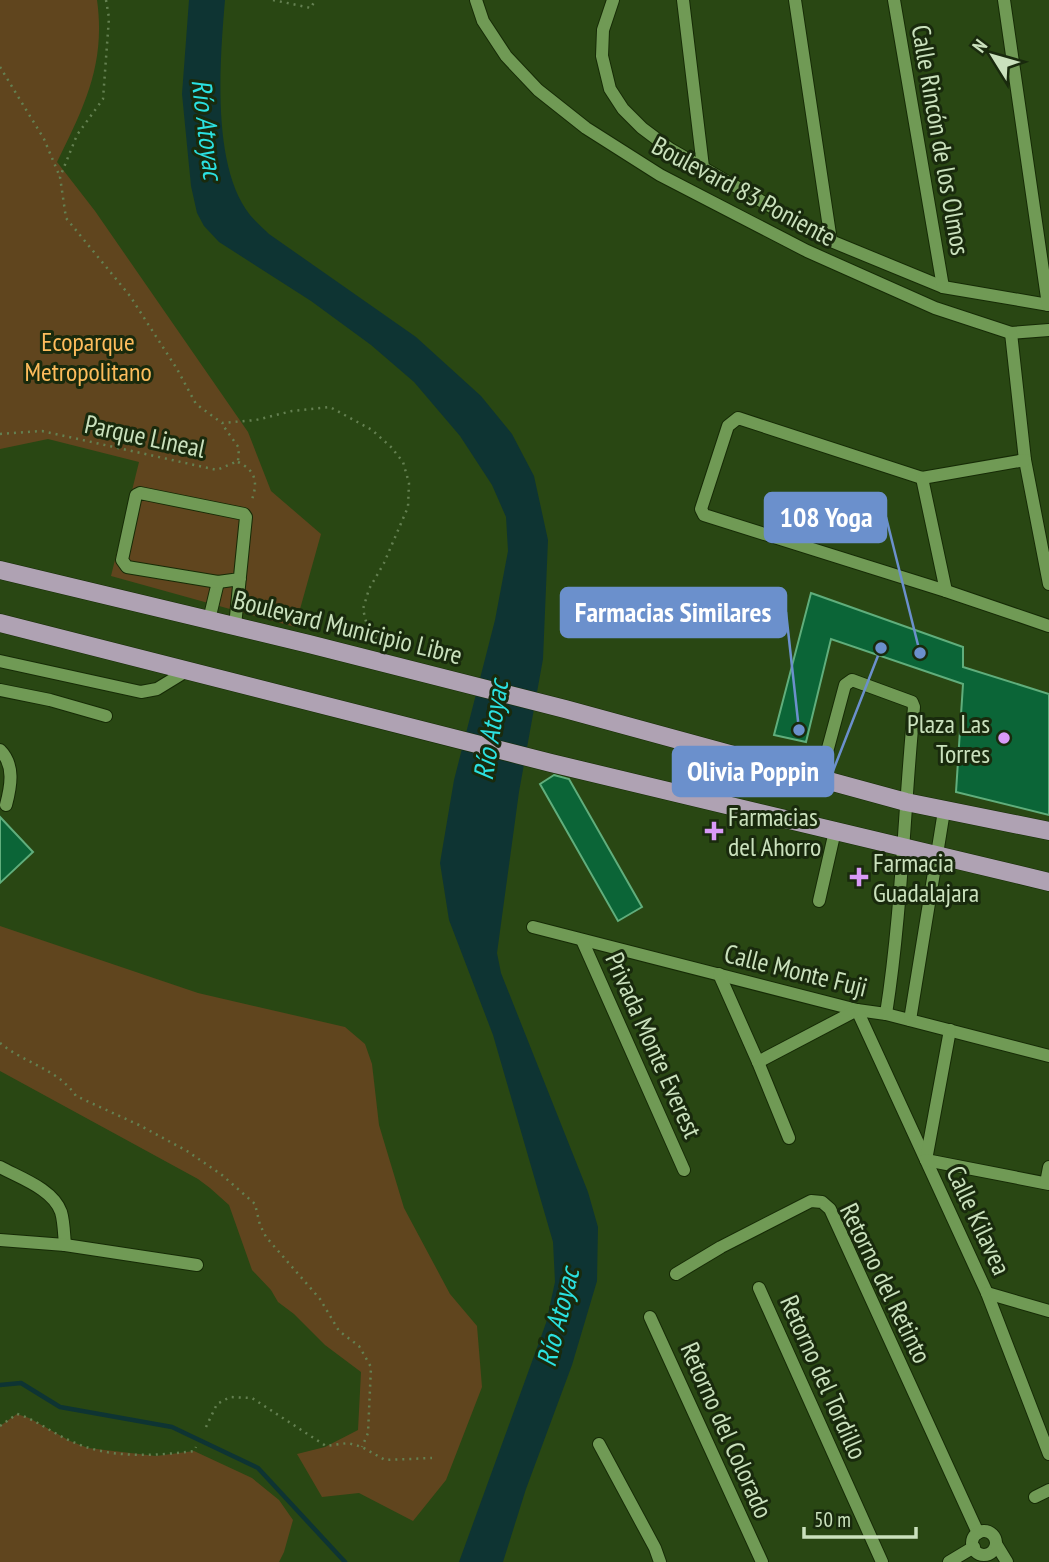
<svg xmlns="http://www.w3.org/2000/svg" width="1049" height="1562" font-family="'PT Sans Narrow',sans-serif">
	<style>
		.green { fill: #60451e }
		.water { fill: #0e3433 }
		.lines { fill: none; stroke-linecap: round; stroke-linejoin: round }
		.stream { stroke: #0e3433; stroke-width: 4.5 }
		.building { fill: #0b6537; stroke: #60ae7c; stroke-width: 2 }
		.minor-casing { stroke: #162b06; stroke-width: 14 }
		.major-casing { stroke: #162b06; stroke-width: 19 }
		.path { stroke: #648051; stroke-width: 2.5; stroke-dasharray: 2 5; stroke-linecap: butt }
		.minor { stroke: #709a55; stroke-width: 12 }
		.major { stroke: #afa2b3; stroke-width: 18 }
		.poi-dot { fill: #d99af7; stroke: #192a0d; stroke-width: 2.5 }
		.labels { text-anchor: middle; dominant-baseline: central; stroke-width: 6; stroke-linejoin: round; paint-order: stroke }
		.street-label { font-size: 26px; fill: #cae1bd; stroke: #192a0d }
		.park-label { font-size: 26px; fill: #fdbc5c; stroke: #192a0d }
		.poi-label { font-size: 26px; fill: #cae1bd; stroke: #192a0d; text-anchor: start }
		.water-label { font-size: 28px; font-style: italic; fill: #2be1e0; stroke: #192a0d }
		.leader { fill: none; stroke: #6b90cc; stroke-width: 2.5 }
		.callout-dot { fill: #6b90cc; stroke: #192a0d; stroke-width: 2.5 }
		.callout { fill: #6b90cc; stroke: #6b90cc; stroke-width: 2.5 }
		.callout-label { font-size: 28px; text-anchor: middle; font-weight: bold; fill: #fff }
	</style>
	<rect width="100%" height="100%" fill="#294713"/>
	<g class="green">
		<path d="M0,0H97C106,64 84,107 57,162L95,211L248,432L271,491L321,534L295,627L111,576L139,462L48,439L0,449Z"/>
		<polygon points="0,926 198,993 345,1027 365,1044 372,1064 379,1125 404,1208 450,1294 477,1326 482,1387 446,1480 413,1521 359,1493 322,1497 297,1454 325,1447 358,1430 361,1372 325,1345 294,1314 278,1302 271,1290 252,1270 229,1205 210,1188 198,1179 0,1071"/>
		<polygon points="17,1414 29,1418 70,1441 88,1448 156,1456 194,1451 252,1478 279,1500 293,1520 284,1552 279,1562 0,1562 0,1426"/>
	</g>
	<path class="water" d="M189,0H225C220,60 211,166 250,215C256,222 263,228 269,234L416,337L481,396L512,434L534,476L548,540L543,659L519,792L497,953L501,973L588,1192L598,1227L597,1281L572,1365L526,1489L503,1562H459L546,1323L555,1282L553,1242L493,1035L449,920L440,863L454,780L495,620L508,551L506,517L492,485L460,436L414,382L371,345L311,301L219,242L204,226L197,213L191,186L182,94Z"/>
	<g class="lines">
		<polyline class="stream" points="0,1385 21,1383 60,1407 172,1427 258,1468 345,1562"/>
	</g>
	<g class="building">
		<polygon points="811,593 963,647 963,667 1049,694 1049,815 956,792 963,684 831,639 806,742 774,735"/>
		<polygon points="554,775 569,779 642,907 618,921 540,784"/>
		<polygon points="0,817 33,852 0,883"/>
	</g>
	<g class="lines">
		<g class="minor-casing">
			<g id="minor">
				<polyline points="476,0 483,21 506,56 538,90 586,128 660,175 807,251 935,308 1011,333 1049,330"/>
				<polyline points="613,0 603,30 602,56 610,89 623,109 642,128 670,149 831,241 943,287 1049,305"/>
				<polyline points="683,0 703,167"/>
				<polyline points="795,0 831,241"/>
				<polyline points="894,0 943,287"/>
				<polyline points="1004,0 1048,305"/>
				<polyline points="1011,333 1025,460 1049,584"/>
				<polyline points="1025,460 922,478 738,418 728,426 701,509 704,515 946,591 1049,626"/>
				<polyline points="922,478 946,591"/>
				<polyline points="209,620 218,582"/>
				<polyline points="235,626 246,517 244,514 140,493 136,495 122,560 127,567 218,582 240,579"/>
				<polyline points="0,661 141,692 157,689 188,670"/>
				<polyline points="0,690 50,700 106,716"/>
				<path d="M0,750C15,765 11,786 6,805"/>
				<path d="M820,778L845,685L852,680L912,702L914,707C904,809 902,912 886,1014"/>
				<polyline points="819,901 835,831"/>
				<polyline points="533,927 857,1010 886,1014 1049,1056"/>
				<polyline points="582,940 684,1170"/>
				<polyline points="719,974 758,1062 789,1138"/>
				<polyline points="910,1020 944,811"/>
				<polyline points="758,1062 857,1010 987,1293 1049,1454"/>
				<polyline points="926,1160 950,1030"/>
				<polyline points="926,1160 1049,1184"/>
				<path d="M0,1167C20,1178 53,1189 61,1212C64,1222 64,1235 65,1245"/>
				<polyline points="1046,1183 1049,1167"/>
				<polyline points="0,1240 65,1245 197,1265"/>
				<polyline points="676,1274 721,1247 811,1201 822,1202 830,1209 978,1533"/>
				<polyline points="759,1288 882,1562"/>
				<polyline points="987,1293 1049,1311"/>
				<polyline points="650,1317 762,1562"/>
				<polyline points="599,1444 655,1548 660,1562"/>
				<polyline points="1035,1497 1049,1490"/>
				<circle cx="984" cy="1543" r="12"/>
				<polyline points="996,1544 1007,1562"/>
				<polyline points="949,1562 974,1547"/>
			</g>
		</g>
		<g class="major-casing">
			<g id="major">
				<polyline points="0,570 309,644 565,709 906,802 1049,831"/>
				<polyline points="0,623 551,763 1049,882"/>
			</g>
		</g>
		<g class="path">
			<polyline points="106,0 109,18 103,99 77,135 60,177 66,218 130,296 177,369 196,404 222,423 256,420 292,411 330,407 372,430 391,447 403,462 409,483 408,507 384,563 369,589 363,609 368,630 379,641 401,646"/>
			<polyline points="273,0 311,8 315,0"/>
			<polyline points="0,67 44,139 60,177"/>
			<polyline points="0,434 42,431 217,470 238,461 239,448 222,424"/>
			<path d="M238,462C257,471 258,484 251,502"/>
			<path d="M0,1043C24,1063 58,1069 76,1096L139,1125L187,1151L222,1175L255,1204L260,1225L266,1237L320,1299L339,1331L359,1346L371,1367L368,1433L362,1447"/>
			<path d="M0,1426L17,1414C37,1420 52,1433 71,1441C108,1459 155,1456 194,1451L196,1447"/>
			<polyline points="206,1427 217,1404 230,1397 252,1398 326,1446 348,1443 362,1447 385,1460 432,1458"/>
		</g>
		<use href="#minor" class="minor"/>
		<use href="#major" class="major"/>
	</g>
	<g class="poi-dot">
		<circle cx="1004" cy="738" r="7"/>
		<path d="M710.5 820.5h7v7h7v7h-7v7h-7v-7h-7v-7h7z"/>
		<path d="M855.5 866.5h7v7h7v7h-7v7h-7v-7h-7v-7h7z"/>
	</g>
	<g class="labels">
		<g class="street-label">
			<text transform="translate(941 140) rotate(80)">Calle Rincón de los Olmos</text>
			<text transform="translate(744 191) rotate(28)">Boulevard 83 Poniente</text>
			<text transform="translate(145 436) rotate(12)">Parque Lineal</text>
			<text transform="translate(348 627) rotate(14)">Boulevard Municipio Libre</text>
			<text transform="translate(796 970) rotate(14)">Calle Monte Fuji</text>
			<text transform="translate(654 1045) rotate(66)">Privada Monte Everest</text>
			<text transform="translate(979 1220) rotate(65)">Calle Kilavea</text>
			<text transform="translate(886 1283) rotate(64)">Retorno del Retinto</text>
			<text transform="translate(824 1377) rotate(66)">Retorno del Tordillo</text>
			<text transform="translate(727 1430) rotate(66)">Retorno del Colorado</text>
		</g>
		<g class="park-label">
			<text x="88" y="341">Ecoparque<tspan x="88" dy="30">Metropolitano</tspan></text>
		</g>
		<g class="poi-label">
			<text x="990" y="723" text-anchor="end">Plaza Las<tspan x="990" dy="30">Torres</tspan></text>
			<text x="728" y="816">Farmacias<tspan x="728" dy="30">del Ahorro</tspan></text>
			<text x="873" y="862">Farmacia<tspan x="873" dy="30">Guadalajara</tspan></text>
		</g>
		<g class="water-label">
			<text transform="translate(208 129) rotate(83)">Río Atoyac</text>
			<text transform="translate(490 730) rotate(-81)">Río Atoyac</text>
			<text transform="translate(557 1317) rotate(-76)">Río Atoyac</text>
		</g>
	</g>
	<path class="leader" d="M920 653L886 517M799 730L786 612M881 648L833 771"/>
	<g class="callout-dot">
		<circle cx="920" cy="653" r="7"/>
		<circle cx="799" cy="730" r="7"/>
		<circle cx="881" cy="648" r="7"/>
	</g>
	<g class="callout">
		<rect x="765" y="493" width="121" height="49" rx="7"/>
		<rect x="561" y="588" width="225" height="49" rx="7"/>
		<rect x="673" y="747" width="160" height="49" rx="7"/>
	</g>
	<g class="callout-label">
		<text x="826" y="527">108 Yoga</text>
		<text x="673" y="622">Farmacias Similares</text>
		<text x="753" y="781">Olivia Poppin</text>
	</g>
	<g transform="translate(993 56) rotate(307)" stroke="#192a0d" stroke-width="5" paint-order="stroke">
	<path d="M0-5L12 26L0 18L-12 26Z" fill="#cae1bd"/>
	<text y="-10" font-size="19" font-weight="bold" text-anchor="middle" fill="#cae1bd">N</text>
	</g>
	<path d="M804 1527v10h112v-10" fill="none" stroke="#cae1bd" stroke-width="3.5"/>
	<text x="814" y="1527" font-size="21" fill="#cae1bd" stroke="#192a0d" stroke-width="5" paint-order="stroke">50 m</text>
</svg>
